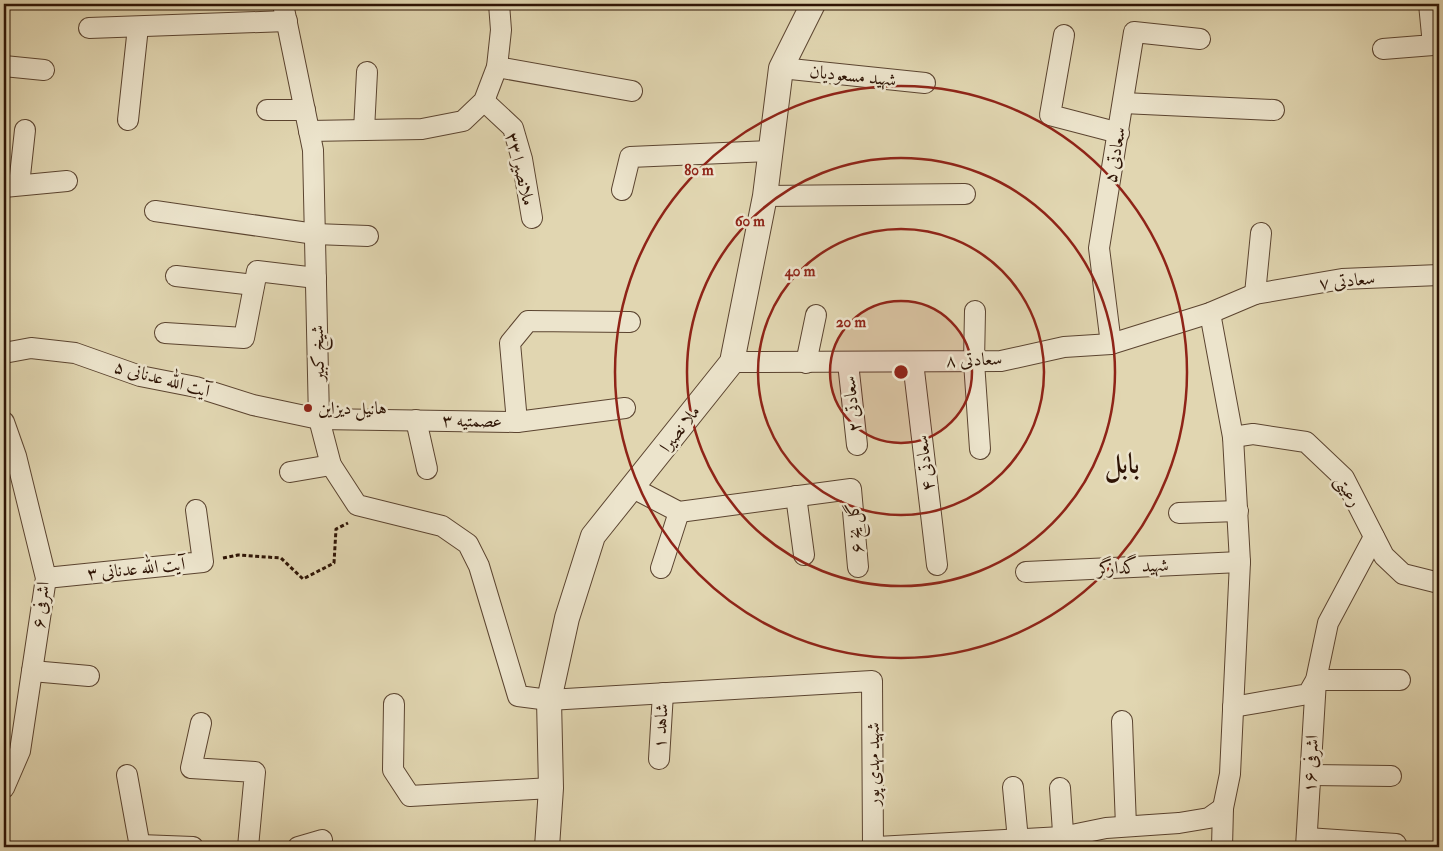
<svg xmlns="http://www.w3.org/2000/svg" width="1443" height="851" font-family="'IM FELL Double Pica',Amiri,serif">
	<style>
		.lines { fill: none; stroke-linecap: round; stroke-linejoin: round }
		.minor-casing { stroke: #5b4430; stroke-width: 22 }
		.tertiary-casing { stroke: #5b4430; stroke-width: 26 }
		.path { stroke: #2e1405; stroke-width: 3; stroke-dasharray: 4 2.5; stroke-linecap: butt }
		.minor { stroke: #ece4cc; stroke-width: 20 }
		.tertiary { stroke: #ece4cc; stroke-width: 24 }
		.ring { fill: none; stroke: #8f2418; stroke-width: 2.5 }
		.poi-dot { fill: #8f2418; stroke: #ece4cc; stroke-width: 2 }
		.labels { text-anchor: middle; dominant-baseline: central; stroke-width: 5; stroke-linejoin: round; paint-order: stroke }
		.street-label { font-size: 18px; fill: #2e1405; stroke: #ece4cc }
		.poi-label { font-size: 18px; fill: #2e1405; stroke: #ece4cc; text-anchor: start }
		.town-label { font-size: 28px; font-weight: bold; fill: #2e1405; stroke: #ece4cc }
		.centre { fill: #8f2418; stroke: #ece4cc; stroke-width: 2.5 }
		.ring-label { font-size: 15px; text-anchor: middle; font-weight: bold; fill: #8f2418; stroke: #ece4cc; stroke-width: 5; stroke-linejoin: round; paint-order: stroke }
	</style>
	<rect width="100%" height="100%" fill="#e1d6b1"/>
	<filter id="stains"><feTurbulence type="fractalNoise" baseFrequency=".004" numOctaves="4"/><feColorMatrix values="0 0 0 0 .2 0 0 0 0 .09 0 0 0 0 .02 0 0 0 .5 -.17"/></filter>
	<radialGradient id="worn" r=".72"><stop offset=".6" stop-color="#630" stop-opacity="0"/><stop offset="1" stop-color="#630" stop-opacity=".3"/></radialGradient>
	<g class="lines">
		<g class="minor-casing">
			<g id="minor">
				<polyline points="283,4 313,150 319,419 331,465 357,505 442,526 468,544 479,566 518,696 549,700 872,681 873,847"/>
				<polyline points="89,28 287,21"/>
				<polyline points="1064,35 1050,115 1119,133"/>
				<polyline points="1383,49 1433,45 1429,4"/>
				<polyline points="4,66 44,70"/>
				<polyline points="497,67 632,91"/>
				<polyline points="781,68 925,83"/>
				<polyline points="484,101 513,128 522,159 532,218"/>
				<polyline points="1123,103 1274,110"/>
				<polyline points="267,110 305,110"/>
				<polyline points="128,120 138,27"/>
				<polyline points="364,130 367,72"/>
				<polyline points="309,131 422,129 463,121 484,101 497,67 501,30 499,4"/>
				<polyline points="19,185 25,130"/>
				<polyline points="4,187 67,181"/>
				<polyline points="622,190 630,157 769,151"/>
				<polyline points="765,196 965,194"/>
				<polyline points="155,211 315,234 368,236"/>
				<polyline points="176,276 254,285"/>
				<polyline points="1255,294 1261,233"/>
				<polyline points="975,311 974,362 980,449"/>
				<polyline points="1210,313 1233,437 1240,562 1230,774 1223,808 1222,847"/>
				<polyline points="165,333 244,338 257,271 316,278"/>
				<polyline points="1111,344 1099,248 1134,32 1200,39"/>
				<polyline points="4,353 31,348 75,353 140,376 196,387 253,405 319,419 517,422 625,408"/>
				<polyline points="732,362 1001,361 1064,347 1111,344 1210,313 1255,294 1342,279 1439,275"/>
				<polyline points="913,362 937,565"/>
				<polyline points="806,363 816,315"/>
				<polyline points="848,363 857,445"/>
				<polyline points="416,420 427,469"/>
				<polyline points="4,422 16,456 46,578 20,751 4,788"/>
				<polyline points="517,422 510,343 528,321 630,322"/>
				<polyline points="1233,437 1253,434 1306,442 1344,478 1384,556 1403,574 1439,583"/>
				<polyline points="290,472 331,465"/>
				<polyline points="633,488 679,512 851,489 858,567"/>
				<polyline points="796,496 804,555"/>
				<polyline points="1179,513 1238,511"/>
				<polyline points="661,568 679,512"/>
				<polyline points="1026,572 1240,562"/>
				<polyline points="46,578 203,562 196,510"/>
				<polyline points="32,671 89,676"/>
				<polyline points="394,704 393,770 410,796 551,788"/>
				<polyline points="1233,707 1308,694 1316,680 1328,623 1374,537"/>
				<polyline points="1122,721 1126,826"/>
				<polyline points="201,723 191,768 255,772 248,847"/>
				<polyline points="659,759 663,693"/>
				<polyline points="127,775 140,847"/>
				<polyline points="1311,775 1391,776"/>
				<polyline points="1013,787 1018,840"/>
				<polyline points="1060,788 1064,847"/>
				<polyline points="1307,838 1396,844"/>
				<polyline points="140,845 193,847"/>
				<polyline points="298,847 322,840"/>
				<polyline points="877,847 1062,837 1106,828 1179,823 1209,818 1223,808"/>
				<polyline points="1306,847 1316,680 1400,680"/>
			</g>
		</g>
		<g class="tertiary-casing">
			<polyline id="tertiary" points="547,847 551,788 549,700 567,618 593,536 732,362 765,196 781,68 813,4"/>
		</g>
		<polyline class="path" points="223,558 238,555 281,558 303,579 334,563 336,529 348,523"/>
		<use href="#minor" class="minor"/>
		<use href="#tertiary" class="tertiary"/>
	</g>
	<circle cx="901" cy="372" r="71" fill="#8f2418" fill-opacity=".12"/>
	<g class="ring">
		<circle cx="901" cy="372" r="71"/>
		<circle cx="901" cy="372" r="143"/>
		<circle cx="901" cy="372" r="214"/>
		<circle cx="901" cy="372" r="286"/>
	</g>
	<circle class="poi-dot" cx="308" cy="408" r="5"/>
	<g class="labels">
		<g class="street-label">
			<text transform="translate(853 76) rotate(6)">شهید مسعودیان</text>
			<text transform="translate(1115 155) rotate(-80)">سعادتی ۵</text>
			<text transform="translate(520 169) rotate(76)">ملانصیرا ۳۳</text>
			<text transform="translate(1347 281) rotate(-6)">سعادتی ۷</text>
			<text transform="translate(318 353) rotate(-91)">شیخ کبیر</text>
			<text transform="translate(974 360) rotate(-2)">سعادتی ۸</text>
			<text transform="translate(162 379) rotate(15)">آیت الله عدنانی ۵</text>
			<text transform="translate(852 404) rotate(-96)">سعادتی ۲</text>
			<text transform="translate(472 421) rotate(1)">عصمتیه ۳</text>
			<text transform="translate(680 429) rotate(-52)">ملا نصیرا</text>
			<text transform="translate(925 463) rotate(-97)">سعادتی ۴</text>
			<text transform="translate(1348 491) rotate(58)">رعیتی</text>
			<text transform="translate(855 528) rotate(-96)">گل یخ ۶</text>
			<text transform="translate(1133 567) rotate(-3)">شهید گدازگر</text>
			<text transform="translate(136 569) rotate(-6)">آیت الله عدنانی ۳</text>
			<text transform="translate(41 605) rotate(-84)">اشرفی ۶</text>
			<text transform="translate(661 726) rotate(-87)">شاهد ۱</text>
			<text transform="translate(873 764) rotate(-90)">شهید مهدی پور</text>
			<text transform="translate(1311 764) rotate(-87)">اشرفی ۱۶</text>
		</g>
		<g class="poi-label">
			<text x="318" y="408">هانیل دیزاین</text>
		</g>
		<g class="town-label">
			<text x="1122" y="464">بابل</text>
		</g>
	</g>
	<circle cx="901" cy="372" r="8" class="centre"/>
	<g class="ring-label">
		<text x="699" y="175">80 m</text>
		<text x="750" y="226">60 m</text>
		<text x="800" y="276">40 m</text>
		<text x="851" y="327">20 m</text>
	</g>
	<rect width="1443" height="851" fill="none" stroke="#e1d6b1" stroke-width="20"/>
	<rect x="5" y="5" width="1433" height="841" fill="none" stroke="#2e1405" stroke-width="2.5"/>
	<rect x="10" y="10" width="1423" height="831" fill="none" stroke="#2e1405"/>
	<rect width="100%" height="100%" filter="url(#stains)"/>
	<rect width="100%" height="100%" fill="url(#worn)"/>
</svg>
